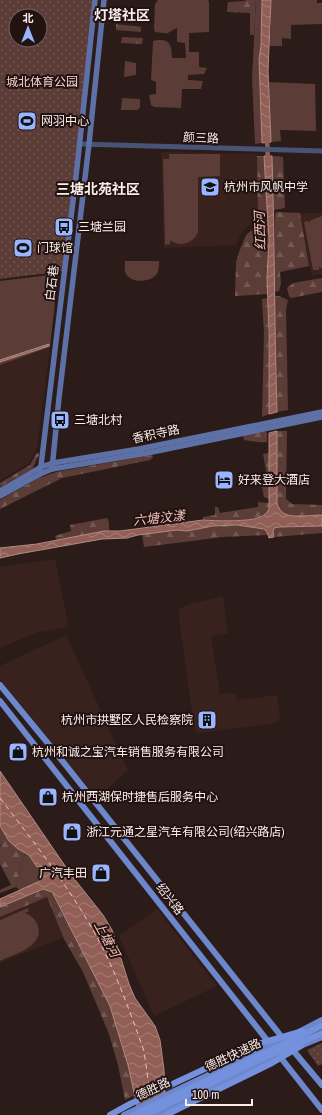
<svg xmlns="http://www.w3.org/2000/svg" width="322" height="1115" font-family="'Archivo Narrow','Noto Sans SC',sans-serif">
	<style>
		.built { fill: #39211e }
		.green { fill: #5b3c37 }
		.forest { fill: url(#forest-firs) }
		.park { fill: url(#park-dots); fill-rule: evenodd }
		.water { fill: url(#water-waves); stroke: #b08a83 }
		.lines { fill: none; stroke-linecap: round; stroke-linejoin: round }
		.canal { stroke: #915f56; stroke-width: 4.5 }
		.ferry { stroke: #f5c3bb; stroke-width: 1; stroke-dasharray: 5 4; stroke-linecap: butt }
		.tertiary { stroke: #475476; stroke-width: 5 }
		.secondary { stroke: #5d71a7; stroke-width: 5.5 }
		.primary { stroke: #6d87cc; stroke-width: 6 }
		.trunk { stroke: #7491de; stroke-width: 6 }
		.trunk-bridge { stroke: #7491de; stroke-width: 6 }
		.labels { text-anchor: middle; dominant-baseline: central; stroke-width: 4; stroke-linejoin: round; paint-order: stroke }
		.park-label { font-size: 12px; fill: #f5d3cd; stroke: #221210 }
		.poi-label { font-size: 12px; fill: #f9edeb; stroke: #221210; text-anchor: start }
		.street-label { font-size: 12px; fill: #f9edeb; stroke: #221210 }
		.water-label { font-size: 13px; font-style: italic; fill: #f5c3bb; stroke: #221210 }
		.quarter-label { font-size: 14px; font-weight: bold; fill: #f9edeb; stroke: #221210 }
	</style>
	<defs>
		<pattern id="forest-firs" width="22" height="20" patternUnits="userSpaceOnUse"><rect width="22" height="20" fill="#5b3c37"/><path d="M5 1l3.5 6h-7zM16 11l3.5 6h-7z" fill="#735854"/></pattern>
		<pattern id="park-dots" width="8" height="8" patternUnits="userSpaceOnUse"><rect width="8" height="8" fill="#5b3c37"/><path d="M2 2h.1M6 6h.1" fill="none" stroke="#735854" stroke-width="1.8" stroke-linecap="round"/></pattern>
		<pattern id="water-waves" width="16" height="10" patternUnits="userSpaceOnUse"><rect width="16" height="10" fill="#915f56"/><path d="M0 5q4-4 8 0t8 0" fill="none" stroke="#a77e77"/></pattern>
	</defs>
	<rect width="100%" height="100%" fill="#2c1c19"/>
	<g class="built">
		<polygon points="161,152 257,154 258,218 251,223 241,234 236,245 164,248"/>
		<polygon points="300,213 322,213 322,274 313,276 309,266"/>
		<polygon points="50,347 37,448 29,463 0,480 0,365"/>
		<polygon points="55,559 68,623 67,626 63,628 38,632 0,648 0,567"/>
		<polygon points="223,596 228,633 211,636 220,694 236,693 237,700 277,695 280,717 279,721 275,723 198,733 195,731 194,726 178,610 186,605"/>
		<polygon points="66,635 128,770 97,798 0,679 0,666"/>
		<polygon points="47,897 64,937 0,963 0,917"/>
		<polygon points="157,909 217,986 154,1016 119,936"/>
	</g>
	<g class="green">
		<path d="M158,0H208L209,2V32L189,33V52H199V67L207,68L204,74L188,75V80L203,81L201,89H182L181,108L154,107L151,105L149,95L156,94V82L151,80L153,41C169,37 172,44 172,58H186L185,43L177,42V28C173,29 172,31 168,33C165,34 159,32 155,32L154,29L155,4Z"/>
		<polygon points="256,0 262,0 261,46 259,59 262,143 255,144 252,79"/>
		<polygon points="271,0 317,0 317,3 322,3 322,24 291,25 291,39 282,38 282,46 269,46 271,28"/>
		<polygon points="125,61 136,63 136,75 124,77"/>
		<polygon points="268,82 315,84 316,131 280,130 281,141 271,142"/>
		<polygon points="122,98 140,99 140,108 137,110 121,110"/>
		<path d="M169,154H220V176L198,177V232C194,243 180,248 170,240V244L165,245L163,159H169Z"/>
		<polygon points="322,216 322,269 319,267 319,270 313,270 304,222 308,221 309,223 311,220"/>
		<path d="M125,261H159C159,265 159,270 157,274C151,282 132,284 126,274C124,270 125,266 125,261Z"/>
		<polygon points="58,274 50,347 0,365 0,281"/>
		<polygon points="25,853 29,855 37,866 40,865 44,874 43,878 40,881 20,890 16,887"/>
		<path d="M28,908L29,911L25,913C31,915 36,920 38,926C44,947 14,954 0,961V920Z"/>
	</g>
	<g class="forest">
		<polygon points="246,0 256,0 254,35 250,35 250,13 227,12 228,2 245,1"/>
		<polygon points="116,24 141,27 141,32 116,30"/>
		<polygon points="122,37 143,38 142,44 121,43"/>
		<polygon points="257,156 264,156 268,213 258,218"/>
		<polygon points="272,156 283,157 285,208 274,210"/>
		<polygon points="276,212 300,213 309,266 280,272 281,284 279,291 274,292 275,214"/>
		<polygon points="268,219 268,294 235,296 236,262 239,252 246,235 256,227"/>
		<polygon points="322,278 322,292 291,298 289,296 287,288 293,283"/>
		<polygon points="274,296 279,296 288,300 286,309 288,410 277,412"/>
		<polygon points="268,298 269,414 262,417 264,333 262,299"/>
		<path d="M265,431L267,433V442C258,443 253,441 244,440L243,435Z"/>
		<path d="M277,431H287L286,499L292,504L322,505V515C313,515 293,518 285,514C281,512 279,508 277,504Z"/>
		<polygon points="38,453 39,455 32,469 0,487 0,483 30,465 36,454"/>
		<polygon points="269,453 269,499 264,497 261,482 268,481 263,454"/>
		<polygon points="152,455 153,457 150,460 62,478 0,509 0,500 39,478 56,472"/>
		<path d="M258,502L269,503C269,508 269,511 265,514C256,522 216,521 203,520V517L215,515V507H218L220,513L258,507Z"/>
		<polygon points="107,518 109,522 109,531 57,541 55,536 71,531 70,525"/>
		<polygon points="237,525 264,529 267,532 268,535 223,537 144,547 142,534 177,530 187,531 213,526"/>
		<polygon points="322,526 322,533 274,537 273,532 274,528 279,527"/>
		<polygon points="0,826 9,841 25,853 16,887 0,893 0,890 11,885 0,864 0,847 1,845 0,844"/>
		<polygon points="43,889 51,892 110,1006 128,1065 135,1095 125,1100 118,1065 109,1034 83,972 64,939 47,897 0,917 0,907"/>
	</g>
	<g class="park">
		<path d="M0,0H95L64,271L0,279ZM16,16H40V40H16Z"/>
		<polygon points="322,1043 322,1064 318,1066 307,1050"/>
	</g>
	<g class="water">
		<polygon points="262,0 271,0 268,71 271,142 262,143 259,59 261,46"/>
		<path d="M264,156H272C275,241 274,327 277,412L269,414V331L267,278L269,240Z"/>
		<polygon points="49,344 49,346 0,362 0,360"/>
		<path d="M277,431V504C279,508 281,512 285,514C293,518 313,515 322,515V526L279,527L274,528L273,532L274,537L269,538L267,532L264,529L237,525L213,526L187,531L177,530L138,535L127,538L102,539L18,554L0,558V548L37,544L104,531H120L203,520C215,521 250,522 260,517C264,516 267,513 269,509V433Z"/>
		<polygon points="0,771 72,876 103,915 112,930 129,984 135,998 155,1026 160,1040 164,1070 166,1115 139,1115 128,1065 110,1006 52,892 43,889 0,907 0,899 40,881 43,878 44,874 40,866 37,867 29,855 18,849 9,841 0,826"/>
	</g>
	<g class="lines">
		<polyline class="canal" points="267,137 268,162"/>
		<path class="ferry" d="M0,798C33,841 66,883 93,930C112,963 126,1001 139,1037L144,1051L150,1093"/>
		<polyline class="tertiary" points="79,144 322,151"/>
		<g class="secondary">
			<polyline points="52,469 59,398 89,144 104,0"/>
			<polyline points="40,474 77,168 95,0"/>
			<polyline points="0,491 41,467 53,463 139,449 322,412"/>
			<polyline points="0,496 40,474 52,469 147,453 322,417"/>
		</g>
		<g class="primary">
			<polyline points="0,685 60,758 285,1041"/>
			<polyline points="0,701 322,1110"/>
			<polyline points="299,1032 322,1020"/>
			<polyline points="291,1048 322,1085"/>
			<polyline points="124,1115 287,1038"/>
			<polyline points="155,1115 278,1055 322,1037"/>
		</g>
		<polyline class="trunk" points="110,1115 130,1104"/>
		<g class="trunk-bridge">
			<polyline points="130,1104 258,1044 303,1031"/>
			<polyline points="133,1115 322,1026"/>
			<polyline points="145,1115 261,1059 322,1033"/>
			<polyline points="166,1115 272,1063 301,1046"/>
		</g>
	</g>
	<defs>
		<g id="stadium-square" transform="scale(1)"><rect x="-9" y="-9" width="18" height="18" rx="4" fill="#99b5fd" stroke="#221210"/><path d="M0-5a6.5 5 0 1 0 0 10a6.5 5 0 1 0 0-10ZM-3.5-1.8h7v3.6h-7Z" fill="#111"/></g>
		<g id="school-square" transform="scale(1)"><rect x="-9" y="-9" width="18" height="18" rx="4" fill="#99b5fd" stroke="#221210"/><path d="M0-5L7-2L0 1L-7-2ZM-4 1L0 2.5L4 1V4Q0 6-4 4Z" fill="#111"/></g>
		<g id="bus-square" transform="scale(1)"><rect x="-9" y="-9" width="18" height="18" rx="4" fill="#99b5fd" stroke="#221210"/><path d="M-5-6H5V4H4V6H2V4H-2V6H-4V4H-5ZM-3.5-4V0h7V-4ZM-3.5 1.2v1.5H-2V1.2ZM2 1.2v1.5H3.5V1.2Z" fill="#111"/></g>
		<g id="hotel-square" transform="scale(1)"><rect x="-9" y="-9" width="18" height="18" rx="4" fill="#99b5fd" stroke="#221210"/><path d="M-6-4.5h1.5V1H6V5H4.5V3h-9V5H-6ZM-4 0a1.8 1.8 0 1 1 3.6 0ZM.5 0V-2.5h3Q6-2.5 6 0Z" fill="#111"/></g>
		<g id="building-square" transform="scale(1)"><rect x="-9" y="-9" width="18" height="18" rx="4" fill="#99b5fd" stroke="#221210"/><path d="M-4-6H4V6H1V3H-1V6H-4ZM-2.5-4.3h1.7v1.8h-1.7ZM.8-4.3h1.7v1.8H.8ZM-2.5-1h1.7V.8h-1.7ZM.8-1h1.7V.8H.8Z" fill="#111"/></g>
		<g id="shop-square" transform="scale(1)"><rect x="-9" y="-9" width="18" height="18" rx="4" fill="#99b5fd" stroke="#221210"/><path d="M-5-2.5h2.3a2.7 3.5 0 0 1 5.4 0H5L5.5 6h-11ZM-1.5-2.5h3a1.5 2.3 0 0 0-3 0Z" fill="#111"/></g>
	</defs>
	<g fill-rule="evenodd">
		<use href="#stadium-square" x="27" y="121"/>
		<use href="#school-square" x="210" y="187"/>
		<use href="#bus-square" x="64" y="227"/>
		<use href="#stadium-square" x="23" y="248"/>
		<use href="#bus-square" x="60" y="420"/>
		<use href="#hotel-square" x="224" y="480"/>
		<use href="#building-square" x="207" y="720"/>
		<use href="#shop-square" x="18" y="752"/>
		<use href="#shop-square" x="48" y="797"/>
		<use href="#shop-square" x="72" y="832"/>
		<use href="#shop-square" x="101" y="873"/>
	</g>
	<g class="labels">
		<g class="park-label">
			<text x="42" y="82">城北体育公园</text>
		</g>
		<g class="poi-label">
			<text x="41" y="121">网羽中心</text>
			<text x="224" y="187">杭州市风帆中学</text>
			<text x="78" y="227">三塘兰园</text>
			<text x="37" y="248">门球馆</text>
			<text x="74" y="420">三塘北村</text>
			<text x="238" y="480">好来登大酒店</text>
			<text x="193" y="720" text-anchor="end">杭州市拱墅区人民检察院</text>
			<text x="32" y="752">杭州和诚之宝汽车销售服务有限公司</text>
			<text x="62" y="797">杭州西湖保时捷售后服务中心</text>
			<text x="86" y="832">浙江元通之星汽车有限公司(绍兴路店)</text>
			<text x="87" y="873" text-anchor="end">广汽丰田</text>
		</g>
		<g class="street-label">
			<text transform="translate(201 138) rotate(2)">颜三路</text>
			<text transform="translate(52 283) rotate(-83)">白石巷</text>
			<text transform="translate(156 434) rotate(-12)">香积寺路</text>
			<text transform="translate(170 899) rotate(52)">绍兴路</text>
			<text transform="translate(233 1055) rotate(-25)">德胜快速路</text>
			<text transform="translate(153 1089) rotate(-25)">德胜路</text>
		</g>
		<g class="water-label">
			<text transform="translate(260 231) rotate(-92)">红西河</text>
			<text transform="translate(159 518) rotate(-6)">六塘汶漾</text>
			<text transform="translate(107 939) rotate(62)">上塘河</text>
		</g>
		<g class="quarter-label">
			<text x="122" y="15">灯塔社区</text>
			<text x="98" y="189">三塘北苑社区</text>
		</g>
	</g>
	<g transform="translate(28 28)"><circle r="19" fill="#221210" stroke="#786a68"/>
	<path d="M0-3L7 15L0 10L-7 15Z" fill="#99b5fd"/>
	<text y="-6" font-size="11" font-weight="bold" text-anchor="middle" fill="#f9edeb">北</text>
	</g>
	<path d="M186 1099v6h66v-6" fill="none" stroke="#f9edeb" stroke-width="2"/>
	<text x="192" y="1099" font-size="12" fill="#f9edeb" stroke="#221210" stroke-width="3" paint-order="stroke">100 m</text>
</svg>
